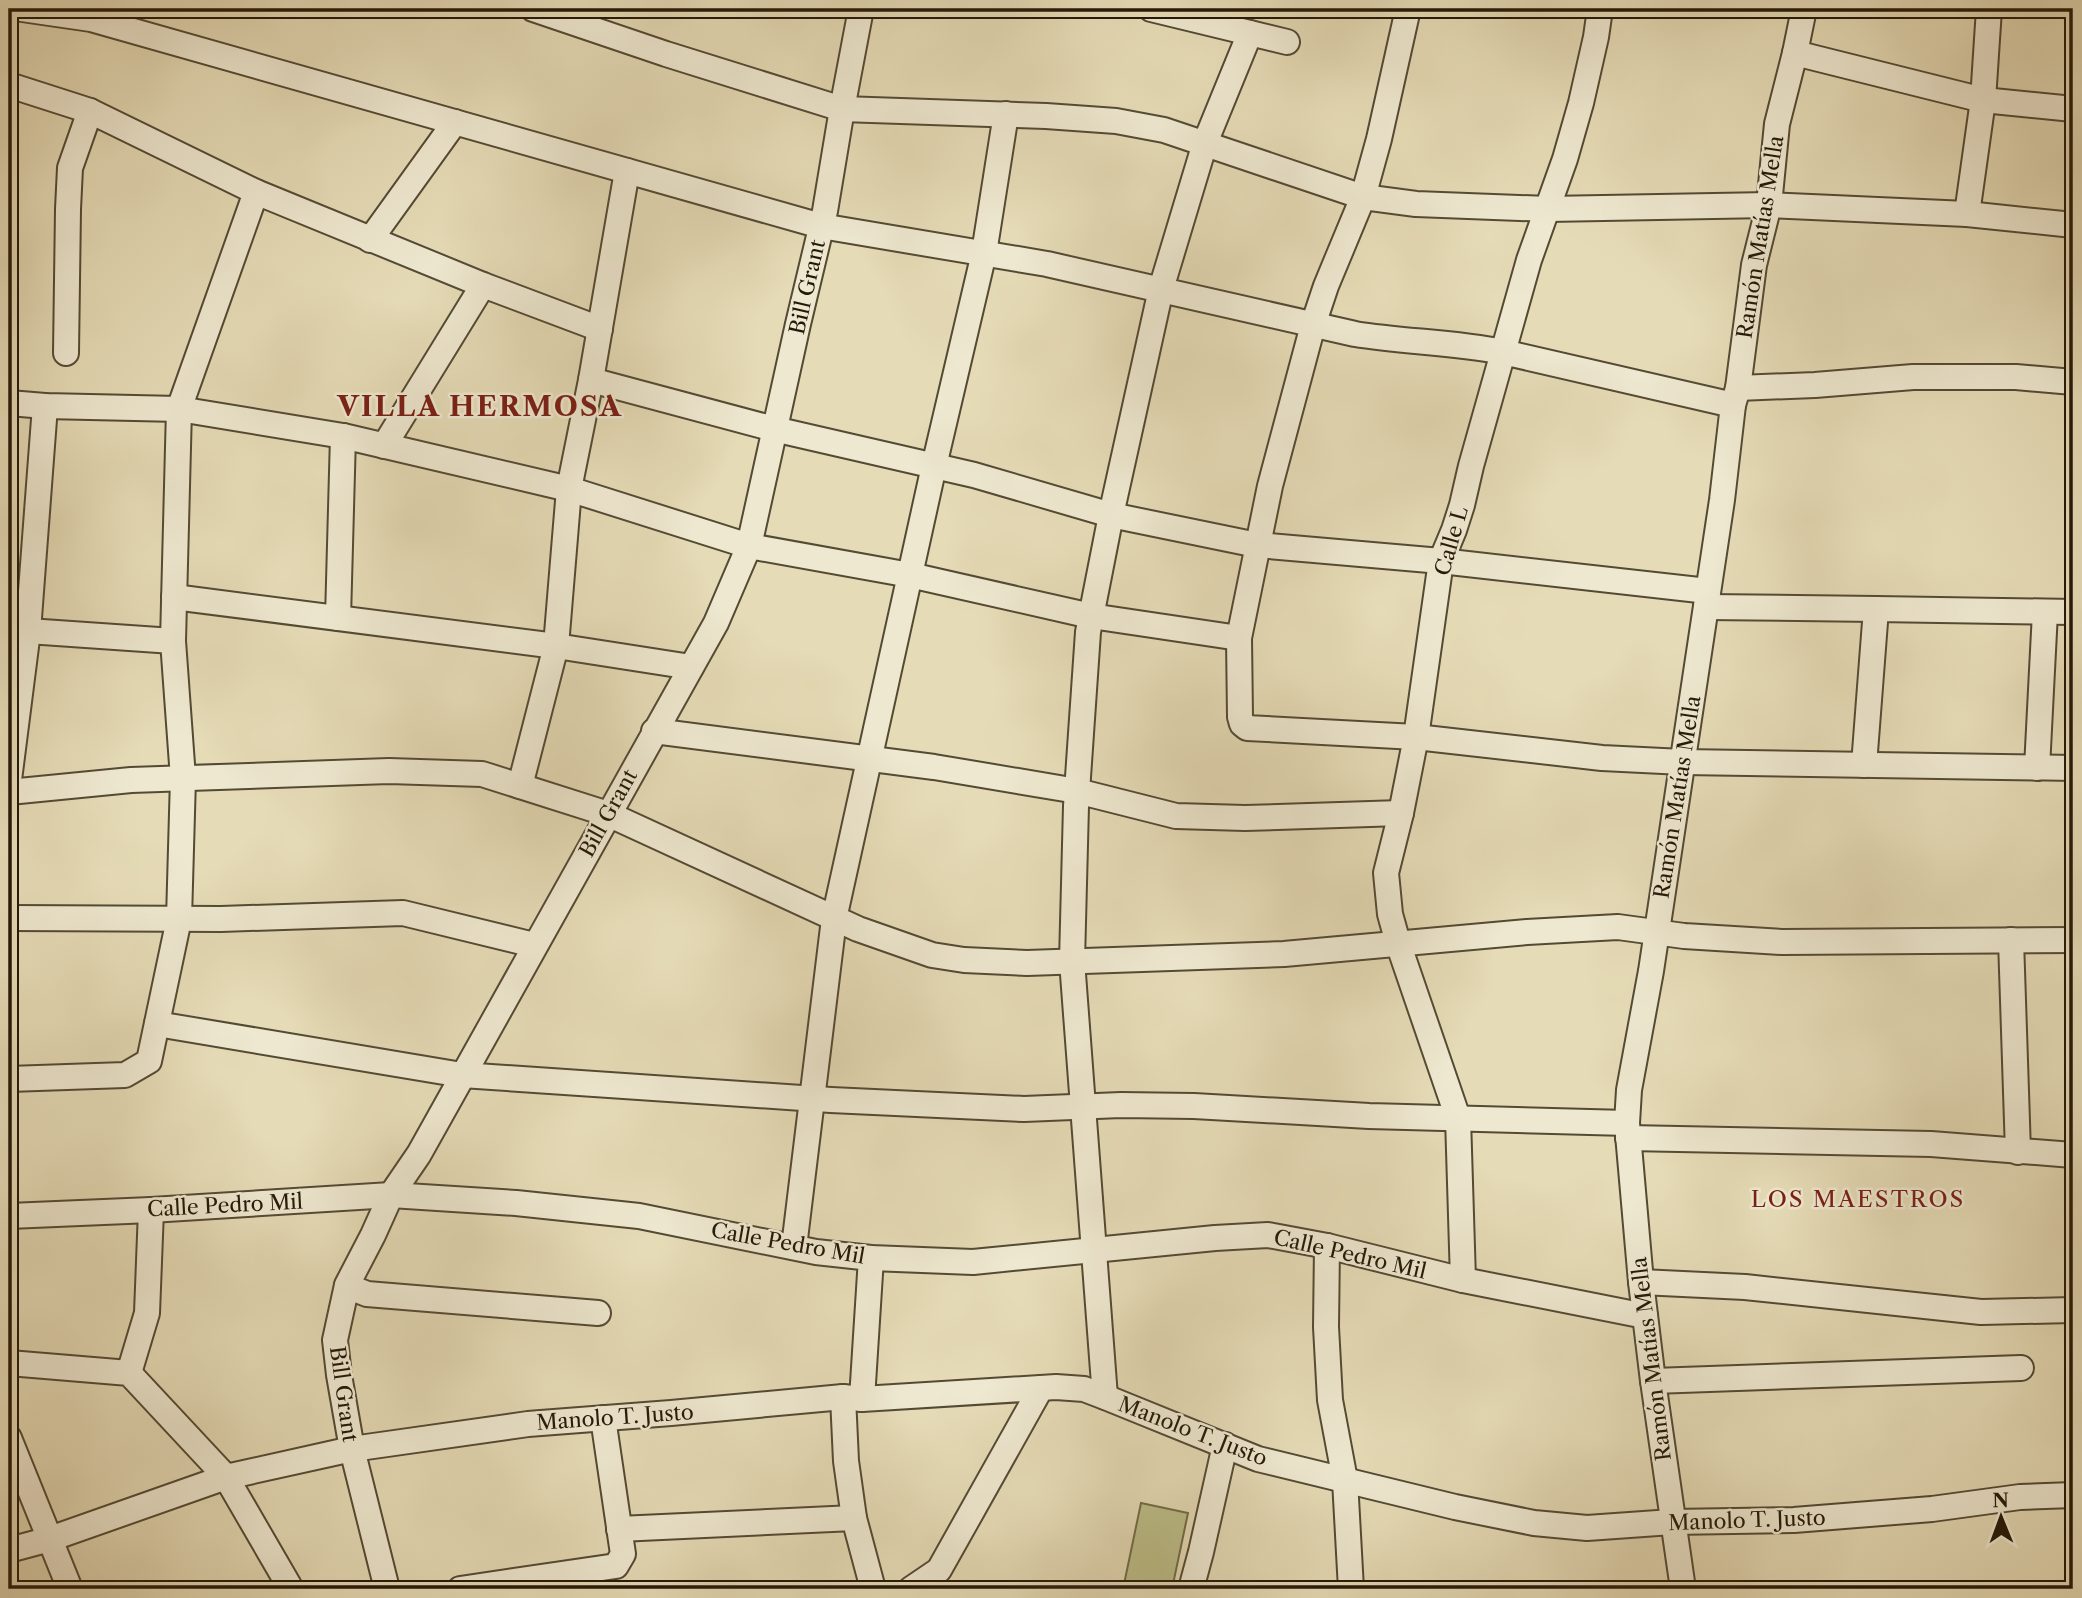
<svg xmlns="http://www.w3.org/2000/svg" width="2082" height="1598" font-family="'Libre Caslon Text',serif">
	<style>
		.green { fill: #bcbe89; stroke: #706c49; stroke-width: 2 }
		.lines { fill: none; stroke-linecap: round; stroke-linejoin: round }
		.minor-casing { stroke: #544a34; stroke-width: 28 }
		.minor { stroke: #eee8d0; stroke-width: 24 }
		.labels { text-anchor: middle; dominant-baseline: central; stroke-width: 5; stroke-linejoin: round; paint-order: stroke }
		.street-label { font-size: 21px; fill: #241909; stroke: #eee8d0 }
		.neighbourhood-label { font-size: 23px; letter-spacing: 2px; fill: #7a1f14; stroke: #eee8d0 }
		.district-label { font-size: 28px; font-weight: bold; letter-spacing: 2px; fill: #7a1f14; stroke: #eee8d0 }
	</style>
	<rect width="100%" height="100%" fill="#e5dbb6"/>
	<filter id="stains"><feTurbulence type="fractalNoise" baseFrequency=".00286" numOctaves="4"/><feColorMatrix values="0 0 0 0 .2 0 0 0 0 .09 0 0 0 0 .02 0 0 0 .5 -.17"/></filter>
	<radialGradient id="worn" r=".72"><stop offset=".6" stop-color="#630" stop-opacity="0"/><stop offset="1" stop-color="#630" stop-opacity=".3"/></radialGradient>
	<polygon class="green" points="1141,1503 1188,1513 1172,1589 1123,1589"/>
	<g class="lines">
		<g class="minor-casing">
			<g id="minor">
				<path d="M22,9L91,19L821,226L1047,264L1355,334C1404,342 1454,342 1503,352L1733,405"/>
				<polyline points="533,9 666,54 842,109 1046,116 1116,121 1164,130 1363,197 1416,204 1548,209 1769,205 1967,214 2073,225"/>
				<polyline points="1151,9 1287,42"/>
				<polyline points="1408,9 1379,139 1363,197 1326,286 1313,325 1270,486 1239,638 1240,717 1242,724 1247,728 1416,737 1602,758 1683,762 2073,768"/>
				<polyline points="1795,53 1983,100 2073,109"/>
				<polyline points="9,85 90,111 256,192 483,285 600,329"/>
				<polyline points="1967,214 1983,100 1989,9"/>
				<polyline points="370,240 455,122"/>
				<polyline points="66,353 68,209 70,168 90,111"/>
				<polyline points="591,380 774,429 974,475 1111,515 1257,545 1441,561 1708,591"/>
				<polyline points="1738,388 1815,385 1913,377 2016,377 2073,382"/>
				<polyline points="9,403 45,406 179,409 343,436 569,489 749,546 910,575 1091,616 1239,638"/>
				<polyline points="384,446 483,285"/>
				<polyline points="174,597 556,646 691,667"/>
				<polyline points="1706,607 1876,609"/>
				<polyline points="338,618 343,436"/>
				<polyline points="9,633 28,631 173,641"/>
				<polyline points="654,731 934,767 1077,791 1176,816 1245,818 1401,813"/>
				<polyline points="1864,765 1876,609 2073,612"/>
				<polyline points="2037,768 2045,612"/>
				<polyline points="9,780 28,631 45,406"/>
				<polyline points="520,786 556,646 569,489 591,380 627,171"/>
				<polyline points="9,792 131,780 389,771 482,774 608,814 858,929 932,955 964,960 1027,963 1284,954 1527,932 1618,927 1684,936 1782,942 2073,940"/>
				<polyline points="9,918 221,919 403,913 534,945"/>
				<polyline points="2011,940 2018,1152"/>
				<polyline points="157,1024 462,1075 831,1100 1024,1109 1121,1105 1194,1106 1369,1116 1627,1123"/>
				<polyline points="9,1079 125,1075 149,1061 179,919 183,778 173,641 179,409 256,192"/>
				<polyline points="1628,1138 1931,1144 2073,1155"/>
				<polyline points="9,1216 151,1210 391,1195 516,1203 639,1216 816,1252 871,1258 973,1262 1215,1238 1268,1235 1327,1246 1463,1280 1645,1316"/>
				<polyline points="1327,1246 1326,1327 1330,1400 1345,1480 1351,1589"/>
				<polyline points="794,1247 834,919 934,466 984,253 1006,114"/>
				<polyline points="1463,1280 1458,1118 1398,943 1390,914 1386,873 1401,813 1416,737 1441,561 1454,530 1462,505 1471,466 1529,260 1565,159 1581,103 1596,37 1600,9"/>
				<polyline points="1641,1282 1745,1287 1981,1312 2073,1310"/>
				<polyline points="347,1286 367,1294 598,1313"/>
				<polyline points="9,1363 129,1373 226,1477 291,1589"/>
				<polyline points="129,1373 147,1313 151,1210"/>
				<polyline points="1653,1381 2021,1368"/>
				<polyline points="843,1397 846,1461 854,1518 873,1589"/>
				<polyline points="1105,1397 1072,961 1076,806 1088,632 1111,515 1161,289 1205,143 1250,33"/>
				<polyline points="862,1399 871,1258"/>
				<polyline points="9,1438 70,1589"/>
				<polyline points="619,1529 854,1518"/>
				<polyline points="9,1550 50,1539 226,1477 352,1449 528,1424 671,1413 843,1397 862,1399 1056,1387 1084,1389 1105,1397 1258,1459 1455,1507 1534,1523 1587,1528 1672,1522 1794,1520 1932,1509 2020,1497 2073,1495"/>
				<polyline points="387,1589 352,1449 339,1375 335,1340 347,1285 373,1235 391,1195 419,1154 716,623 749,546 798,324 825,211 842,109 861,9"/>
				<polyline points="460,1589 616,1566 623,1554 603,1418"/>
				<polyline points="911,1589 939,1570 1041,1388"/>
				<polyline points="1191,1589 1201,1552 1225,1445"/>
				<polyline points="1683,1589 1653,1381 1641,1282 1627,1123 1629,1090 1651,971 1722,500 1733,405 1738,388 1754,265 1769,205 1777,124 1795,53 1804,9"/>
			</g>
		</g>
		<use href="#minor" class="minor"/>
	</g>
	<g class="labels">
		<g class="street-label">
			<text transform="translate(1760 237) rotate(-81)">Ramón Matías Mella</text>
			<text transform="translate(807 287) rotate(-77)">Bill Grant</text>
			<text transform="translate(1451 541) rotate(-74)">Calle L</text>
			<text transform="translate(1677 797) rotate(-81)">Ramón Matías Mella</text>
			<text transform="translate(608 813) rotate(-61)">Bill Grant</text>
			<text transform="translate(225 1205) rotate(-3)">Calle Pedro Mil</text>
			<text transform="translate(788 1243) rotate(10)">Calle Pedro Mil</text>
			<text transform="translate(1350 1254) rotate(13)">Calle Pedro Mil</text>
			<text transform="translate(1651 1359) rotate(-97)">Ramón Matías Mella</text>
			<text transform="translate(344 1394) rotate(82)">Bill Grant</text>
			<text transform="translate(615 1417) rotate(-4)">Manolo T. Justo</text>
			<text transform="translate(1193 1431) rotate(21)">Manolo T. Justo</text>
			<text transform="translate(1747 1520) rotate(-2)">Manolo T. Justo</text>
		</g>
		<g class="neighbourhood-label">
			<text x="1858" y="1199">LOS MAESTROS</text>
		</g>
		<g class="district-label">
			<text x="480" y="406">VILLA HERMOSA</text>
		</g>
	</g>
	<rect width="2082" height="1598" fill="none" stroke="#e5dbb6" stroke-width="35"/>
	<rect x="10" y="10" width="2061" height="1577" fill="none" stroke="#241909" stroke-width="3.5"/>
	<rect x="18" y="18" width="2047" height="1563" fill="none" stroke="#241909" stroke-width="2"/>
	<g transform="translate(2001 1517) rotate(359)" stroke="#eee8d0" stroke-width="5" paint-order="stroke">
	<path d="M0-5L12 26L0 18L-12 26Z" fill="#241909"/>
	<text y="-10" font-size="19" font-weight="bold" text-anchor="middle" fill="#241909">N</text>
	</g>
	<rect width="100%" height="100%" filter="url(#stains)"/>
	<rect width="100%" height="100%" fill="url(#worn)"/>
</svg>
